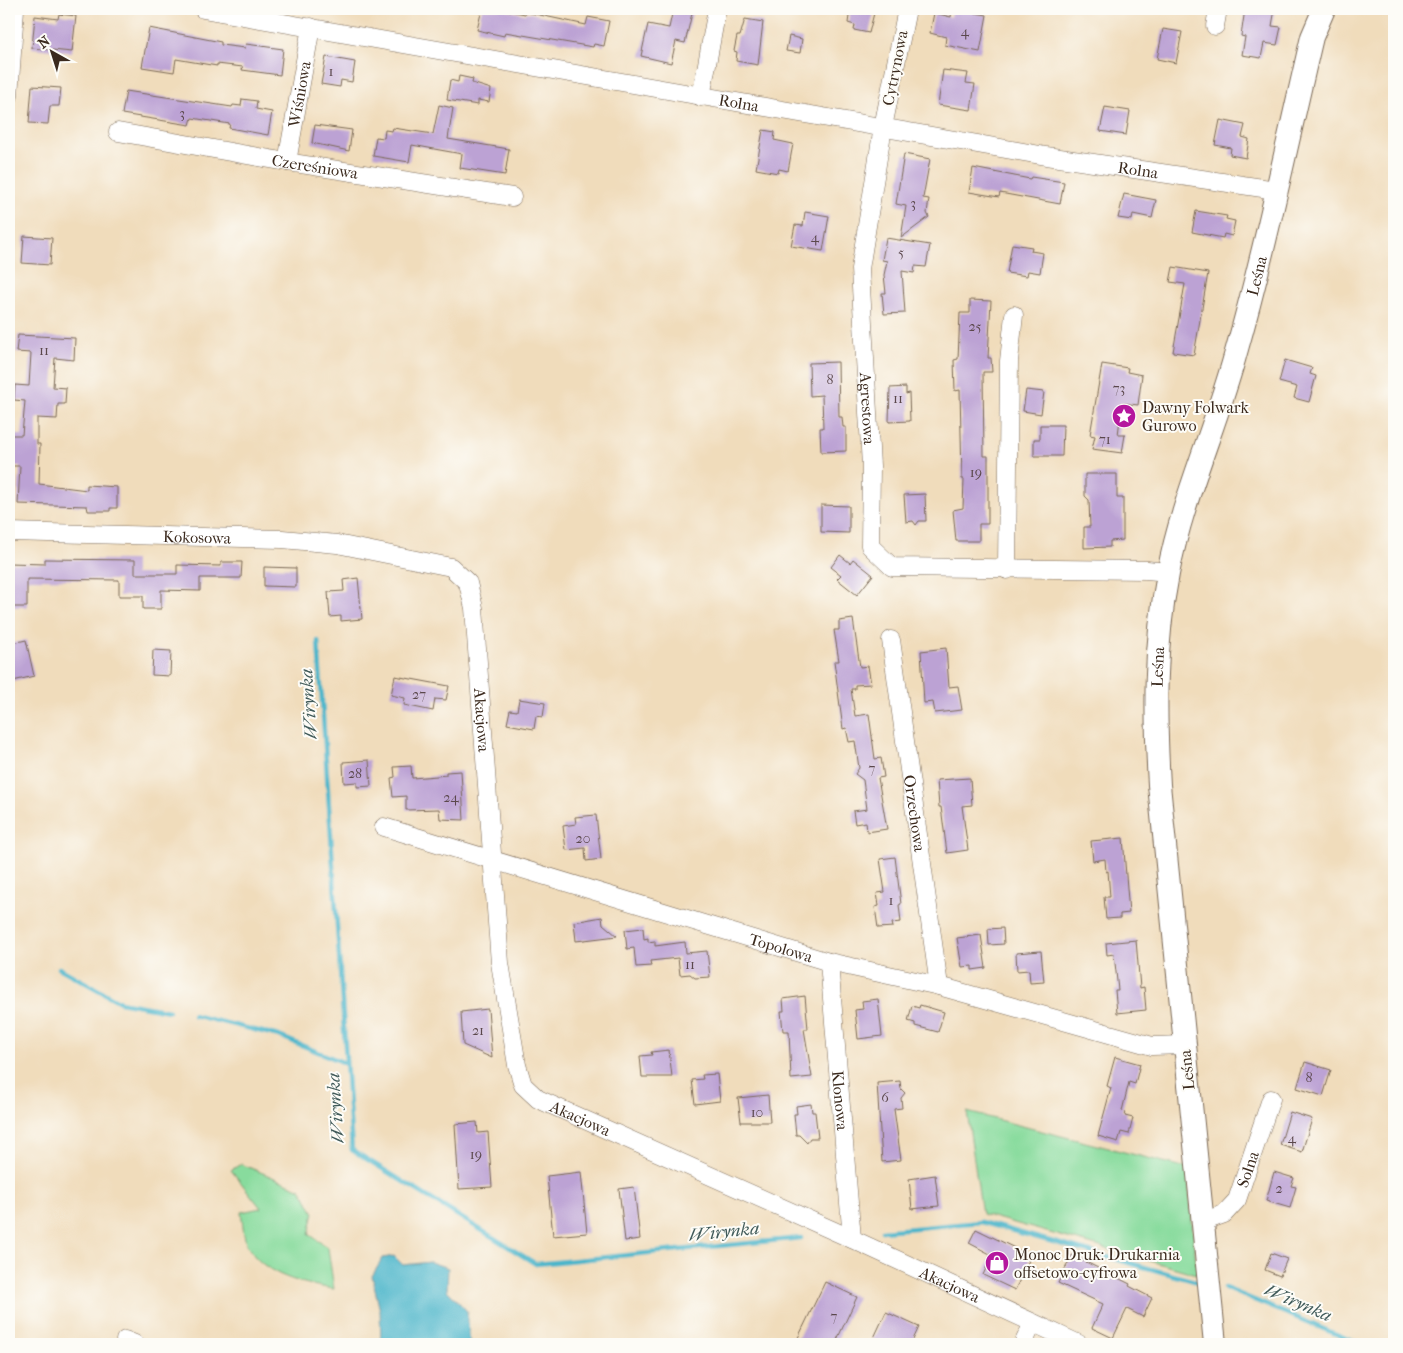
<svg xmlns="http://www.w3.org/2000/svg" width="1403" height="1353" font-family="'IM FELL French Canon',serif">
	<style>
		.green { fill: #88db9d; stroke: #62825e }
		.water { fill: #4cb5ca; stroke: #447074 }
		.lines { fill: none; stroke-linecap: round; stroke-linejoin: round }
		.stream { stroke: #4cb5ca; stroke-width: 4.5 }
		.building { fill: #bca2d4 }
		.minor-casing { stroke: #7a6855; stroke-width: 19 }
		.tertiary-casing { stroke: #7a6855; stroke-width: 24 }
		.minor { stroke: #fff; stroke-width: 18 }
		.tertiary { stroke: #fff; stroke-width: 22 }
		.labels { text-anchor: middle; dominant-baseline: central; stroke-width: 4; stroke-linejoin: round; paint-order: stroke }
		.number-label { font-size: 14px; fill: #5b484c }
		.street-label { font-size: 16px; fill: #3b2a1e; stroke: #fdfcf7 }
		.poi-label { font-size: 16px; fill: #3b2a1e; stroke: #fdfcf7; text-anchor: start }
		.water-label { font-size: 18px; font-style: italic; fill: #415b5a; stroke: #fdfcf7 }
	</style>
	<rect width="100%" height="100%" fill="#fdfcf7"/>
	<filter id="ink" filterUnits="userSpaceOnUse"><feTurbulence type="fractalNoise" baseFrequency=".02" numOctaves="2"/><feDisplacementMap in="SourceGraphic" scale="10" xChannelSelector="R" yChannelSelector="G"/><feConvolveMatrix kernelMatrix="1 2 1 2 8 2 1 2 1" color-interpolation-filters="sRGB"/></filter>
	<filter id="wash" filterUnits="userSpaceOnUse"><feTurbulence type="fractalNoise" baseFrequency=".0096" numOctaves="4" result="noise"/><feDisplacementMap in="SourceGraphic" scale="20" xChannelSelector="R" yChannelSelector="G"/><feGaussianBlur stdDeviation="1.12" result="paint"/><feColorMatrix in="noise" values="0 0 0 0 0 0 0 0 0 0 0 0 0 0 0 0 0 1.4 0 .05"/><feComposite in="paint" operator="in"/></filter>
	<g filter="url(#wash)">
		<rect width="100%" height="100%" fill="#f0dcbb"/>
		<g class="green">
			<polygon points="967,1112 1187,1168 1197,1274 982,1214"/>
			<path d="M241,1164L301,1189L314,1213L309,1234L328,1248L334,1289C303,1284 265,1276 248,1247C243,1238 243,1223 241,1212L261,1208L231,1170Z"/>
		</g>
		<polygon class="water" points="394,1256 403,1265 430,1262 448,1268 447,1290 467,1311 470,1344 381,1344 380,1311 372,1276 383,1258"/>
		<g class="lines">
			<g class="stream">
				<polyline points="318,641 352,1150 536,1264 801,1238"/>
				<polyline points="59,968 120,1002 169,1011"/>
				<polyline points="193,1015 279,1036 345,1063"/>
				<polyline points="882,1231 981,1222 1202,1283"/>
				<polyline points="1225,1288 1360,1344"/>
			</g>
		</g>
		<g id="blocks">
			<g class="building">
				<polygon points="482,9 501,9 525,14 526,12 586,25 588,17 609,21 604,46 594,44 593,47 505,32 504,36 477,30"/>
				<polygon points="673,9 693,9 685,43 676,41 671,63 641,56 648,24 669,28"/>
				<polygon points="850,9 875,9 869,33 854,30 855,25 848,23"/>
				<polygon points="952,9 987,15 980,52 945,45 946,37 930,33 934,13 951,17"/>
				<polygon points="1245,9 1275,9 1272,26 1281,27 1277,45 1264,43 1261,58 1242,55 1245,37 1241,36"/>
				<polygon points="59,14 76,16 72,52 32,48 35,16 58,19"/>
				<polygon points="745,19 763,22 758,65 736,61 737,52 734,51 737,36 740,36"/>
				<polygon points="149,28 221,42 221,45 245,48 246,44 283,49 280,75 242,70 243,67 217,64 217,66 176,59 174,72 142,67"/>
				<polygon points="1163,29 1182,32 1176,63 1157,59"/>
				<polygon points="789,36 802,39 800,53 786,51"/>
				<polygon points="326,57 355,62 352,82 341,80 340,87 321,84"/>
				<polygon points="943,70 968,73 966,83 975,84 971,110 938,105"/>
				<polygon points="459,76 473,79 472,83 491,89 489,102 478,100 478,105 447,100 450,80 458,82"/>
				<polygon points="32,86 61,88 59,106 50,106 48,124 29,123"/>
				<polygon points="126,91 232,107 233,105 241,106 242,99 257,101 256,109 272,112 268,135 229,128 230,124 192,118 190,125 122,114"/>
				<polygon points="439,105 453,108 448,139 509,149 505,175 460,168 462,154 412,145 409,162 373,156 376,137 384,138 385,130 392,131 393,128 433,134"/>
				<polygon points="1105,107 1130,111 1126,135 1100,131"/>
				<polygon points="1220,120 1245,125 1242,137 1249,139 1246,158 1230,155 1231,148 1215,145"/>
				<polygon points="315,125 352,130 349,151 312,143"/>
				<polygon points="763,130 775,132 774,140 793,144 788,171 779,169 778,173 756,169"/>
				<polygon points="904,154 930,159 923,198 929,199 927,213 929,217 901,238 906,206 896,204"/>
				<polygon points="973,168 1030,179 1031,177 1064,182 1060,204 1000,193 999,197 969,192"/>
				<polygon points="1124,194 1156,200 1152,218 1133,214 1132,220 1118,218"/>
				<polygon points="1196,211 1227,216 1226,219 1235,221 1232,236 1224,234 1223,238 1192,232"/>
				<polygon points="805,212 829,216 823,251 791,246 795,225 803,226"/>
				<polygon points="24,236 52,238 50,265 22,263"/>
				<polygon points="886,238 930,245 926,267 915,266 914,273 902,271 905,313 884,314 882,293 886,293 884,275 887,261 882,260"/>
				<polygon points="1012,244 1032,247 1031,251 1043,253 1040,273 1028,271 1027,276 1007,273"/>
				<polygon points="1173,267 1208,273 1194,355 1173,352 1185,284 1170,282"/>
				<polygon points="970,300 991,301 988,358 991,358 992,372 983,372 984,456 988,456 988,524 979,524 979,541 956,541 953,510 963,508 964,479 962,479 960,390 955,391 954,360 958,359 960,313 970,313"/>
				<polygon points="18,335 75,338 74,360 55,358 53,387 66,388 65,404 58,404 57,419 37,418 37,444 40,444 39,484 87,490 87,485 117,487 117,508 110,508 110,511 88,511 87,506 18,504 20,466 9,466 9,444 10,435 22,435 25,401 14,400 15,385 29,386 31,353 16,352"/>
				<polygon points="1285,360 1312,368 1310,374 1316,376 1309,402 1294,398 1297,387 1279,382"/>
				<polygon points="838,362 839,417 842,417 843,427 846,427 846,451 821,452 820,428 823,428 822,395 810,396 809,363"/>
				<polygon points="1102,364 1128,368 1127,372 1142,375 1138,405 1122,403 1118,435 1125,435 1122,453 1092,449 1095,436 1090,435"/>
				<polygon points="906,387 906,394 909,393 910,421 889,422 890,388"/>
				<polygon points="1026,390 1044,392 1041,414 1023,411"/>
				<polygon points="1040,425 1063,425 1062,456 1034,456 1034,439 1040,439"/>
				<polygon points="1085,474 1117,474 1117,498 1123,498 1123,540 1110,541 1110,547 1084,548 1084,527 1090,527 1089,500 1085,496"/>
				<polygon points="925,494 926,521 919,521 916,525 913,521 906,522 904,495"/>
				<polygon points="821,505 849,506 849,533 821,532"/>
				<polygon points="840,555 850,563 853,559 873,575 857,595 837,579 841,575 831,567"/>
				<polygon points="45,559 135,560 135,574 177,574 177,565 221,566 221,562 242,562 241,578 200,578 200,591 161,590 161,609 143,609 143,596 119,596 119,580 27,579 27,607 11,607 9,563 45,564"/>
				<polygon points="264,567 296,568 296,587 264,586"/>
				<polygon points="358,578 362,619 341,621 341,616 330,617 328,592 344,591 343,580"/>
				<polygon points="853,619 860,667 868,666 871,684 855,685 855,689 851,689 855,716 869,714 875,759 881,758 884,777 878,778 887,829 867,832 866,822 855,824 853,811 867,809 863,780 855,774 859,768 855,741 849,742 846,728 843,729 834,661 839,661 834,630 839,630 839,621"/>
				<polygon points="26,640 34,676 13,681 9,663 9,644"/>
				<polygon points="946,648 949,687 958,686 962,710 935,713 933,702 924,703 921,651"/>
				<polygon points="153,650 171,651 170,676 152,675"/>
				<polygon points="395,676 449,686 446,700 435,699 433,711 404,705 405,698 391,695"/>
				<polygon points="519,699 545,703 543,717 536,716 534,729 507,724 510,710 517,711"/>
				<polygon points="369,760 371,786 357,787 357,782 344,783 343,762"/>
				<polygon points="411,766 412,778 437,776 446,775 446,772 461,771 464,820 440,819 439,809 406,810 406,796 393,797 391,778 395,777 394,767"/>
				<polygon points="970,778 972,805 962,806 968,850 947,853 941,807 939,807 937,780"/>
				<polygon points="596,815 601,859 586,861 585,848 566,850 563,826 576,824 575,817"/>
				<polygon points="1123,838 1129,913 1120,914 1120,918 1106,919 1104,897 1110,897 1108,871 1106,872 1105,859 1093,861 1091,841"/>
				<polygon points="895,857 901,904 899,905 901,922 892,923 893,927 878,928 875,907 879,906 877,893 885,892 880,859"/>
				<polygon points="602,917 603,924 617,936 576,941 574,922"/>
				<polygon points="643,928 644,939 648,938 648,942 655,941 655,946 685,942 686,953 707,951 710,977 695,978 690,974 680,975 678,958 650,961 651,966 636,967 634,948 627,949 625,930"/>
				<polygon points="1003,928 1004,944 989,945 988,929"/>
				<polygon points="981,935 986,968 972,970 972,966 962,967 957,938"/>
				<polygon points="1136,940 1140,988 1144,987 1146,1010 1117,1013 1115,990 1118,990 1114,954 1107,955 1106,943"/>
				<polygon points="1041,951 1044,982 1030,983 1029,970 1017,971 1016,953"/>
				<polygon points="805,996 808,1029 804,1029 812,1077 791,1079 789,1031 783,1031 781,1011 784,1011 783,999"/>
				<polygon points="878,999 882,1036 858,1039 855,1010 863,1009 862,1001"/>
				<polygon points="920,1005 944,1012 938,1032 915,1026 915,1023 908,1021 912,1006 919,1008"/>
				<polygon points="488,1009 492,1058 463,1045 461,1012"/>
				<polygon points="669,1050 672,1077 642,1077 640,1056 652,1055 651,1052"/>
				<polygon points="1115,1057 1140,1064 1135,1084 1129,1082 1122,1111 1126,1112 1125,1116 1133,1118 1129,1134 1121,1132 1118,1142 1098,1136 1111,1088 1107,1086"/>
				<polygon points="1305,1062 1331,1070 1323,1096 1297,1088"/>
				<polygon points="717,1074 720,1101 695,1104 692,1080 703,1079 702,1075"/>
				<polygon points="900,1081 901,1089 905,1093 901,1098 902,1108 894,1109 901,1160 882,1162 877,1083"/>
				<polygon points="768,1095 770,1122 741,1122 738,1098"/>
				<polygon points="811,1104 812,1112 815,1112 818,1138 810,1138 807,1143 799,1135 796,1135 794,1114 797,1114 796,1106"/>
				<polygon points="1290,1112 1312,1119 1302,1152 1280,1145"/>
				<polygon points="477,1122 478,1133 488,1132 492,1187 459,1189 455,1124"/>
				<polygon points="581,1172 587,1233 553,1236 547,1176"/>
				<polygon points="1274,1172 1294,1178 1291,1186 1296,1187 1290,1208 1266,1201"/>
				<polygon points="935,1175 939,1206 912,1209 909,1179"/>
				<polygon points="634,1187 640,1239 625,1241 619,1189"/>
				<polygon points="976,1229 1031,1256 1015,1290 983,1275 992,1255 969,1243"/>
				<polygon points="1271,1253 1287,1259 1280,1276 1265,1270"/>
				<polygon points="1072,1255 1130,1284 1129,1286 1152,1298 1143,1317 1127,1309 1113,1338 1092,1328 1103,1304 1058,1283"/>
				<polygon points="825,1282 857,1297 835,1344 795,1344"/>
				<polygon points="886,1312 919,1327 911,1344 871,1344"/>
			</g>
		</g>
	</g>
	<g filter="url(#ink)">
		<use href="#blocks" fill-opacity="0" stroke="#7a6855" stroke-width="1"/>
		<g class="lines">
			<g class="minor-casing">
				<g id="minor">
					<path id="s1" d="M203,9L1046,156L1276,190"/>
					<path id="s2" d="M907,9L883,127L860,269L871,466L870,546L892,567L1147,570L1168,572"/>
					<polyline points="1215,26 1218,9"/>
					<polyline points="9,96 15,9"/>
					<polyline points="701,97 717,9"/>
					<path id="s3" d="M118,132L287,162L512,197"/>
					<path id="s4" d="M287,162L311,27"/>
					<path id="s5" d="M9,532L282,539L337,544L451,567L468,583L474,608L500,963L517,1065L523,1085L538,1099L852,1239L1079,1344"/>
					<polyline points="1007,570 1009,361 1014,315"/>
					<path id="s6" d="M891,640L939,986"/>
					<path id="s7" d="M384,827L829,962L939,986L1152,1046L1184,1045"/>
					<path id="s8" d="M829,962L852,1239"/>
					<path id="s9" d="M1202,1222L1224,1214L1237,1200L1271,1099"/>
					<polyline points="125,1340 135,1344"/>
					<polyline points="1023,1344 1033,1323"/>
				</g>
			</g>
			<g class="tertiary-casing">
				<g id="tertiary">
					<path id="s10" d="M1215,1344L1159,785C1155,713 1154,646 1168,574C1182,499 1215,429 1235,356C1265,251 1287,143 1312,37L1324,9"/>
				</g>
			</g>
			<use href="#minor" class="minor"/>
			<use href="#tertiary" class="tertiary"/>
		</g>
	</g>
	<defs>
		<g id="sight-disc" transform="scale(1.25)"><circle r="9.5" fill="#b5179e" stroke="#fdfcf7"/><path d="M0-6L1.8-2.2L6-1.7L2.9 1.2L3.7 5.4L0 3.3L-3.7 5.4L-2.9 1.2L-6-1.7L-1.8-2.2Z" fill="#fff"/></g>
		<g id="shop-disc" transform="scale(1.25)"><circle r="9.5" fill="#b5179e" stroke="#fdfcf7"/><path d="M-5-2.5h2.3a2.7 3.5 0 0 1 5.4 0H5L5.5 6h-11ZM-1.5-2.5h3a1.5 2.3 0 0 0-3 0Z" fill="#fff"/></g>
	</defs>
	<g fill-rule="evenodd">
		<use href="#sight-disc" x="1124" y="416"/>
		<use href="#shop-disc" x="997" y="1263"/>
	</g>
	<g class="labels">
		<g class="number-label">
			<text x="965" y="31">4</text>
			<text x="331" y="71">1</text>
			<text x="182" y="113">3</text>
			<text x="913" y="203">3</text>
			<text x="815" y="237">4</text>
			<text x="901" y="252">5</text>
			<text x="975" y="326">25</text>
			<text x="44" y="350">11</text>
			<text x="830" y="379">8</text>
			<text x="1119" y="388">73</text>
			<text x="898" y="398">11</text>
			<text x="1105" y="439">71</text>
			<text x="976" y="472">19</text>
			<text x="419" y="694">27</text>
			<text x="872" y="768">7</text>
			<text x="355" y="773">28</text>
			<text x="451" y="797">24</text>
			<text x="583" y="838">20</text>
			<text x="891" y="900">1</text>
			<text x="690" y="964">11</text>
			<text x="478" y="1030">21</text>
			<text x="1309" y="1077">8</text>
			<text x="885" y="1097">6</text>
			<text x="757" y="1112">10</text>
			<text x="1292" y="1138">4</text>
			<text x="476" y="1154">19</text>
			<text x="1279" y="1188">2</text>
			<text x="834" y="1316">7</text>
		</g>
		<g class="street-label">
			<text transform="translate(895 68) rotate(-79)">Cytrynowa</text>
			<text stroke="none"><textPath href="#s4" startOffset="69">Wiśniowa</textPath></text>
			<text stroke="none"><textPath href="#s1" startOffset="544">Rolna</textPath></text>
			<text stroke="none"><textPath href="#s3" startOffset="200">Czereśniowa</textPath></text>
			<text stroke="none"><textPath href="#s1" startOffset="949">Rolna</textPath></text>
			<text stroke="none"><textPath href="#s10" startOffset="1085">Leśna</textPath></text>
			<text stroke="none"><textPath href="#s2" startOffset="404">Agrestowa</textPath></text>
			<text stroke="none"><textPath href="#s5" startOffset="188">Kokosowa</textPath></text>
			<text stroke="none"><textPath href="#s10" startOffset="680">Leśna</textPath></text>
			<text stroke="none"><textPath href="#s5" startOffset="606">Akacjowa</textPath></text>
			<text stroke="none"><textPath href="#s6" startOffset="175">Orzechowa</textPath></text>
			<text stroke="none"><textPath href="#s7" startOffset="415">Topolowa</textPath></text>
			<text transform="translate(1187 1070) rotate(-96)">Leśna</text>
			<text stroke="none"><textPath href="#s8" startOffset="139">Klonowa</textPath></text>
			<text stroke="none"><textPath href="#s5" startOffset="1041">Akacjowa</textPath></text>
			<text stroke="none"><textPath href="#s9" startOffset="75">Solna</textPath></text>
			<text stroke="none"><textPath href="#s5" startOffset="1446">Akacjowa</textPath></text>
		</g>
		<g class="poi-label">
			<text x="1142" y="407">Dawny Folwark<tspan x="1142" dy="18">Gurowo</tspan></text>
			<text x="1014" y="1254">Monoc Druk: Drukarnia<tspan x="1014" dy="18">offsetowo-cyfrowa</tspan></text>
		</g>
		<g class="water-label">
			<text transform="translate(309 704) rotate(-94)">Wirynka</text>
			<text transform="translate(336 1108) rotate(-94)">Wirynka</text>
			<text transform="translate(724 1232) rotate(-6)">Wirynka</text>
			<text transform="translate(1298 1303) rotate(23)">Wirynka</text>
		</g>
	</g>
	<rect width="1403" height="1353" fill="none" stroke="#fdfcf7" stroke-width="30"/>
	<g transform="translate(52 52) rotate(321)" stroke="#fdfcf7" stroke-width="4" paint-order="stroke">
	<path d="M0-4L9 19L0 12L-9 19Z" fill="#3b2a1e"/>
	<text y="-8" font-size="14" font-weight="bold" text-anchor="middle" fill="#3b2a1e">N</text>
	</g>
</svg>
